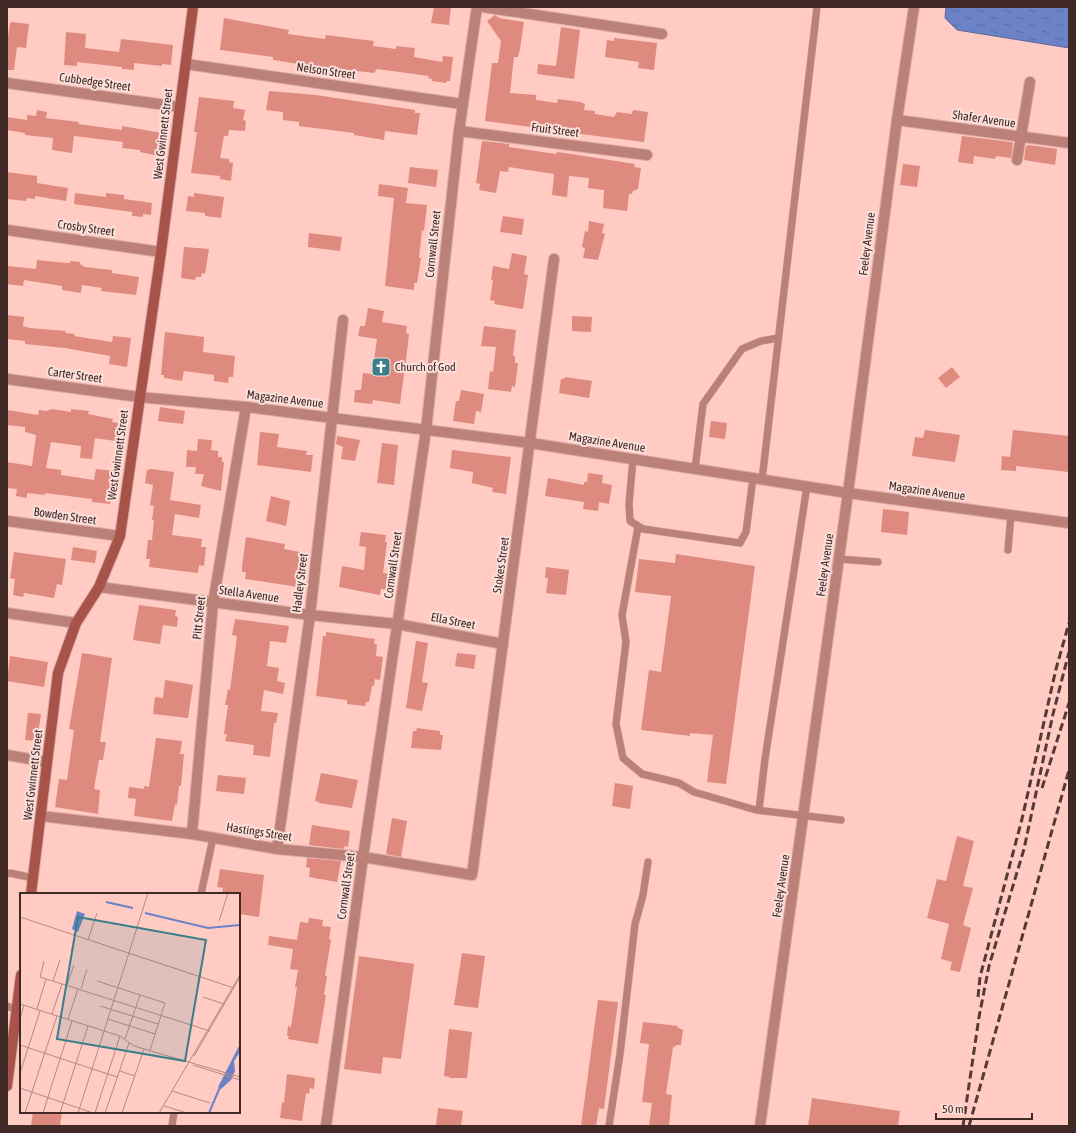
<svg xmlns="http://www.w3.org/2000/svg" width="1076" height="1133" font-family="'Asap Condensed',sans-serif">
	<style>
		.water { fill: url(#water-ripples); stroke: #5e6896 }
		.building { fill: #de8a7f }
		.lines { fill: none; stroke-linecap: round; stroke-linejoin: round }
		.lane-casing { stroke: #d9aba3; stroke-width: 8 }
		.street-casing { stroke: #d9aba3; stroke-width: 12 }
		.secondary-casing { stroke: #d9aba3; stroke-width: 12 }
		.lane { stroke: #bb8078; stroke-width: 7 }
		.street { stroke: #bb8078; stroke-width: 10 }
		.secondary { stroke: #a75349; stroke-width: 10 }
		.rail { stroke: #553a36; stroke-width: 3; stroke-dasharray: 8 4; stroke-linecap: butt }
		.labels { text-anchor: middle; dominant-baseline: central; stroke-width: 4; stroke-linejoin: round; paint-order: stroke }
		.street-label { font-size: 12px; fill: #412925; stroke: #fadfdb }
		.poi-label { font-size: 12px; fill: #412925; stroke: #fadfdb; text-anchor: start }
		.inset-river { fill: none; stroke: #6b83c6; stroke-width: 2 }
		.inset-road { fill: none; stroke: #b38a84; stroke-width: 1 }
		.view { fill: #387f89; fill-opacity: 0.15; stroke: #387f89; stroke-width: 2 }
		.inset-edge { fill: none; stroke: #412925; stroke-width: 2 }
	</style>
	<defs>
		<pattern id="water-ripples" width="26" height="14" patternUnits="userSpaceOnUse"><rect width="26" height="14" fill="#6b83c6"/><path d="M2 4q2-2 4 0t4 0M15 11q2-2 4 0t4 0" fill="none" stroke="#5a6ba1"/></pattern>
	</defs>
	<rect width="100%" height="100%" fill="#ffcbc3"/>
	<polygon class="water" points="946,7 1069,7 1069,48 957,30 945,18"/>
	<g class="building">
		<polygon points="434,7 451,7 449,25 431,23"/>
		<polygon points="495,15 499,18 524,22 520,49 518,57 514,57 510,93 536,95 536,100 557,103 558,99 580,102 585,104 584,110 595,111 595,114 614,117 617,112 632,114 633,110 648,112 644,142 573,133 573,130 553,127 553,130 485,121 492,63 498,63 501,41 487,21"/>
		<polygon points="224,18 289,30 288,34 325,39 326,35 374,41 373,46 396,49 396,46 415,48 414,57 442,62 443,56 453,57 450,81 447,81 446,83 432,81 432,79 428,78 429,76 377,69 374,73 305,65 273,60 273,57 220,50"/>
		<polygon points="12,22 29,24 26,48 17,47 14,70 7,70 7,43 10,23"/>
		<polygon points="561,27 580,30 574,79 537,74 538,64 556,66"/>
		<polygon points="66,32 86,34 85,48 119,52 121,39 173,45 171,65 162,64 162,66 134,63 134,70 122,69 122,67 77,62 77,66 64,65"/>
		<polygon points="614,38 657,43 654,70 638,68 639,62 605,57 607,40 614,41"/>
		<polygon points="269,91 316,95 415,110 415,113 420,113 417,135 385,131 384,140 354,135 354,133 299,126 299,122 283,120 283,112 266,110"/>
		<polygon points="199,97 234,101 233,108 245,110 243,120 246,121 245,131 229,130 228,136 224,136 220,158 229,159 229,162 233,163 231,181 220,179 220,176 191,173 197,132 194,132"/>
		<polygon points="37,110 47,112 46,118 79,122 78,124 122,130 122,126 162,133 159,156 140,152 140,150 122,148 123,142 74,136 72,153 52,150 53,138 25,135 25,133 7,130 7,117 27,120 27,115 36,116"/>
		<polygon points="962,136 1011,142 1013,143 1011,158 996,156 995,159 974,156 973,164 958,162"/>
		<polygon points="482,141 509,144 509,147 556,154 557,152 565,153 635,164 634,167 641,168 638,189 633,191 632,194 629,194 627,211 603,208 604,190 588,188 589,178 569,176 567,197 552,195 554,174 509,167 508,172 500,171 496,193 479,190 480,184 476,183"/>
		<polygon points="1029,145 1057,149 1055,165 1024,160 1026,146"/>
		<polygon points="903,164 920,166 917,187 900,185"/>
		<polygon points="410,167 438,170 436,187 408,183"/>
		<polygon points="7,172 37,176 37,183 68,188 66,201 35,196 35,199 27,198 26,201 7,199"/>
		<polygon points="379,184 408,188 406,203 427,205 424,231 422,230 419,258 421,258 417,283 414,283 414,290 385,286 394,198 378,196"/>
		<polygon points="75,193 106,197 106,193 124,195 124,199 152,203 151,215 143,214 143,217 132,216 132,212 74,204"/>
		<polygon points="194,193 224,197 221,218 205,216 205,213 186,211 188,196 194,197"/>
		<polygon points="503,216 524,219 522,235 500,232"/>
		<polygon points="589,221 604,224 602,233 605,234 598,260 583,258 585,248 582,247 585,231 588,232"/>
		<polygon points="309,233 342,237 340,251 308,247"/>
		<polygon points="184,247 209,249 205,274 202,273 201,277 196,277 195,280 181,278"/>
		<polygon points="512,253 527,256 524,274 528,275 523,309 494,304 495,301 490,300 493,280 491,280 493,266 509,269"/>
		<polygon points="37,260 66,263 70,263 70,261 80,262 80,264 85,267 112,270 112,273 139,277 136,295 101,291 102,288 82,285 81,293 62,290 62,286 24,280 23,286 7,284 7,266 36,269"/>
		<polygon points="368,308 384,311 382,322 407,326 406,333 409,334 408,344 400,404 373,400 372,404 354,402 355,390 361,390 363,373 372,374 377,339 358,336 360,326 365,326"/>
		<polygon points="7,315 24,317 23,326 30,328 66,331 65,333 75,334 74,336 112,342 113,336 131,338 127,367 109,364 110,356 65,348 25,344 25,341 7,339"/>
		<polygon points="572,316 592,317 591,332 572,331"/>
		<polygon points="484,326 516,330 513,356 515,356 515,363 518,363 515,387 512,386 511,392 488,389 490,371 493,372 496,347 481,346"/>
		<polygon points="165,332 204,337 203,352 235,356 233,377 229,377 228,383 214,381 214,375 184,371 182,381 164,378 164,375 161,375"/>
		<polygon points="952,367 960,377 946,388 938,378"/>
		<polygon points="565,377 592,381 589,398 559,393 561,379 564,379"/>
		<polygon points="461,390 484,394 481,412 476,411 474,424 453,421 456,401 459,401"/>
		<polygon points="160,407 185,411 183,424 158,421"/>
		<polygon points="52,409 71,412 71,409 89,411 88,414 113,419 112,422 118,423 115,441 95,438 92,459 80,458 81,446 51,442 46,468 61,470 61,475 94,480 96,469 116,471 110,504 92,502 92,499 45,493 45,495 27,493 27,498 16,496 17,489 7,488 7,462 32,466 36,435 25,432 25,427 7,425 7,410 38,415 39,410 46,411"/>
		<polygon points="711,421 727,423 725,439 709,437"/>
		<polygon points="925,430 960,435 955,462 912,456 915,437 923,438"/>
		<polygon points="1013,430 1069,436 1068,472 1016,466 1016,471 1001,470 1002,456 1010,457"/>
		<polygon points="260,432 279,434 277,447 307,451 306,455 313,455 311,472 257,465"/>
		<polygon points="337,436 360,440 355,461 341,459 343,447 336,444"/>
		<polygon points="198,439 212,440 211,450 218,451 218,457 222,457 222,462 224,462 221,491 201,486 204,474 195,474 196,467 186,467 187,450 197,451"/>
		<polygon points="382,443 398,445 394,485 377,483"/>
		<polygon points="452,450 511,457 506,494 492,492 493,488 472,483 473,472 450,468"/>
		<polygon points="151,469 174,472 170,500 201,505 199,518 175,514 172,535 202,539 201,547 206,547 204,566 199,565 198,573 149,567 150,559 146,559 148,540 152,540 154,520 152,520 154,506 150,505 153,485 145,483 147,470"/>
		<polygon points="588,473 603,475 602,483 612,485 609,504 599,502 598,511 583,509 584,502 545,496 548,478 584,485 584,482 587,482"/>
		<polygon points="271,496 290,501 286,526 266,521"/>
		<polygon points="883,509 909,512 907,535 881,532"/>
		<polygon points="361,532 386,535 385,542 387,542 383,573 391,574 388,590 381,589 380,595 339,587 342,566 364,570 366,547 359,546"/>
		<polygon points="246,537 285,544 284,549 305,553 298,587 245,579 246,572 242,572 242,566"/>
		<polygon points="73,547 97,551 95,563 71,560"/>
		<polygon points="14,552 66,559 62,585 57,584 54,598 24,593 23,597 13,595 15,579 10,578"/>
		<polygon points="676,554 755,566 726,784 707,782 713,735 690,733 690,736 641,730 649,670 661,672 671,596 635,592 639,559 675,563"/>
		<polygon points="546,567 569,570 566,595 546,593 548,578 545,578"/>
		<polygon points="139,605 176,610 175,616 178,617 177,627 163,625 160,644 133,640"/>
		<polygon points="235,619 289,626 286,643 270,641 267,666 279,668 277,681 285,683 283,694 264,690 261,711 278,713 276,723 274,723 270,757 253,755 254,745 225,741 227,734 224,734 228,705 225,705 228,689 230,690 237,636 232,635"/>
		<polygon points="326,632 375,639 374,644 377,644 376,656 383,657 380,680 375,679 374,686 372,686 369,702 366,702 365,706 347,704 347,700 316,696 323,636 326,636"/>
		<polygon points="416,641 428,643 422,682 428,683 422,711 406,708"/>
		<polygon points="82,653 112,658 100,742 106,742 103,760 99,760 94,789 100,790 98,814 55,807 59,779 67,780 74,730 69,729"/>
		<polygon points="457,653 476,655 474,669 455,666"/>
		<polygon points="10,656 48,662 44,687 7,681"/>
		<polygon points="165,680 193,685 188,718 153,714 155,697 163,698"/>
		<polygon points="28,713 41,714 37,741 25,740"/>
		<polygon points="417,728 440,731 440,735 443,735 441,750 411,748 413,731 416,731"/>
		<polygon points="156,738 182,741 180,754 184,754 181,786 179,786 177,805 175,804 172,821 134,816 136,799 128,798 129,787 144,789 144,786 149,787"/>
		<polygon points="321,773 358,780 352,808 319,803 319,802 315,801"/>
		<polygon points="218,775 246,778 244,794 216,791"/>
		<polygon points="615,783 633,786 630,809 612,806"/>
		<polygon points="392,818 407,821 401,857 386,854"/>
		<polygon points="312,825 350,831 348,847 345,846 343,849 309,845"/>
		<polygon points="957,836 974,841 963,886 973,888 963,925 971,928 960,972 950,970 952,962 941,959 949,924 927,918 937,879 946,881"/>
		<polygon points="307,858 341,861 337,882 309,877 310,868 306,867"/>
		<polygon points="220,869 264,875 259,917 239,914 239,894 222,894 223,888 217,887"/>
		<polygon points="309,918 323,920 322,926 331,927 329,939 331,940 325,976 327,976 324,995 326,995 318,1044 288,1039 289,1036 287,1036 288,1026 291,1027 297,987 295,987 298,970 290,969 293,949 268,945 269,936 297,940 300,922 308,923"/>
		<polygon points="462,953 485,956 478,1008 454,1005"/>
		<polygon points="359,956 414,964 401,1059 383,1057 381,1074 344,1069"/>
		<polygon points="598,1000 618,1002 604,1109 599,1108 596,1126 581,1126"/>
		<polygon points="643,1022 678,1026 677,1027 683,1030 681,1045 676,1045 675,1047 673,1047 666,1094 672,1095 669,1126 649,1126 652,1103 642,1102 649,1044 640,1043"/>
		<polygon points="449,1029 472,1032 467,1078 449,1078 450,1077 444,1076"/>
		<polygon points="287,1074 315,1078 314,1089 310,1088 309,1094 306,1093 302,1121 280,1118 282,1102 284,1103"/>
		<polygon points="812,1098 900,1111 898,1126 808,1126"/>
		<polygon points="438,1108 463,1111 461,1126 436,1126"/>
		<polygon points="33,1112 62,1112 60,1126 31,1126"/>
	</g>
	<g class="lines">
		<g class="lane-casing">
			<g id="lane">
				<polyline points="633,459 629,504 630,521 643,529 740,543 746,532 753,478"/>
				<polyline points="695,469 703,404 742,349 761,341 778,338"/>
				<polyline points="762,480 817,7"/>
				<polyline points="638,527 622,615 626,642 616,724 623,758 642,774 679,783 694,792 756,810 841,820"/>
				<polyline points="1008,550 1011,515"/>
				<polyline points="839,559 878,562"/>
				<polyline points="759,810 765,759 807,486"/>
				<polyline points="7,874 10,873 33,878"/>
				<polyline points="201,894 213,838"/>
				<polyline points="7,1006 17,1010"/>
				<polyline points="172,1126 174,1112"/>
				<polyline points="609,1126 620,1054 635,924 643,895 648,862"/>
			</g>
		</g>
		<g class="street-casing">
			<g id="street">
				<polyline points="483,7 662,34"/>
				<polyline points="186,64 462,104"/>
				<polyline points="7,83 180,107"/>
				<polyline points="897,120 1069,143"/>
				<polyline points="459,131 647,155"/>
				<polyline points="1017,160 1030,82"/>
				<polyline points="7,230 161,252"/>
				<polyline points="7,379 139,397 246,407 530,443 848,493 1069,523"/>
				<polyline points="7,521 120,536"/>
				<polyline points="99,587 310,615 397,624 503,644"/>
				<polyline points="7,613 76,623"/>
				<polyline points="7,755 47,762"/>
				<polyline points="41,816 192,834 277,849 363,857 472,875 554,259"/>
				<polyline points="192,834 213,603 246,407"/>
				<polyline points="277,849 310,615 343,320"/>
				<polyline points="326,1126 363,857 426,430 459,131 477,7"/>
				<polyline points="760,1126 848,493 897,120 914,7"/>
			</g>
		</g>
		<g class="secondary-casing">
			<g id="secondary">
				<polyline points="31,894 58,673 76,623 99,587 120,536 161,252 193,7"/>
				<polyline points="7,1086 21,975"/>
			</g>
		</g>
		<use href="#lane" class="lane"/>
		<use href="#street" class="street"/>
		<use href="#secondary" class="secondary"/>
		<g class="rail">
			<polyline points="1042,788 1069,703"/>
			<polyline points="978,997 980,977 1022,819 1056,669 1069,623"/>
			<polyline points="963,1126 979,1017 989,966 1024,849 1053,714 1069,652"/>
			<polyline points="969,1126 1069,770"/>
		</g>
	</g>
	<defs>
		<g id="church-square" transform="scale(1)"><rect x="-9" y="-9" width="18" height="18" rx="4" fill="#387f89" stroke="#fadfdb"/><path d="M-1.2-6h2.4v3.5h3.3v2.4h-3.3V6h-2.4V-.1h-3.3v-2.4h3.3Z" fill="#fff"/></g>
	</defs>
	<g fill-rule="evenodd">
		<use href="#church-square" x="381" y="367"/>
	</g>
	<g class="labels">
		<g class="street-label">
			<text transform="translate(326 71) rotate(8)">Nelson Street</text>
			<text transform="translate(95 82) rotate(8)">Cubbedge Street</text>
			<text transform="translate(984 119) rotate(8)">Shafer Avenue</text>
			<text transform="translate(555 130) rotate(7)">Fruit Street</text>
			<text transform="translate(163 134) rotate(-83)">West Gwinnett Street</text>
			<text transform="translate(86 228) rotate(8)">Crosby Street</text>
			<text transform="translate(433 244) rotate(-84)">Cornwall Street</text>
			<text transform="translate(867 244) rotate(-83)">Feeley Avenue</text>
			<text transform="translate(75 375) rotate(8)">Carter Street</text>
			<text transform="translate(285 399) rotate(7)">Magazine Avenue</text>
			<text transform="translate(607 442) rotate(9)">Magazine Avenue</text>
			<text transform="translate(118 455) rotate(-82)">West Gwinnett Street</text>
			<text transform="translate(927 491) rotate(8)">Magazine Avenue</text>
			<text transform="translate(65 516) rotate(8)">Bowden Street</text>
			<text transform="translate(393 565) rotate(-82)">Cornwall Street</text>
			<text transform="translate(501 565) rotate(-82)">Stokes Street</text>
			<text transform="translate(825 565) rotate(-82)">Feeley Avenue</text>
			<text transform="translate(300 583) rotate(-83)">Hadley Street</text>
			<text transform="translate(249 594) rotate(8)">Stella Avenue</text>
			<text transform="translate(199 618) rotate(-84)">Pitt Street</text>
			<text transform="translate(453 621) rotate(11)">Ella Street</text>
			<text transform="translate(33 775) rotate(-83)">West Gwinnett Street</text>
			<text transform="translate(259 832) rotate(9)">Hastings Street</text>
			<text transform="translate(346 886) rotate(-82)">Cornwall Street</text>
			<text transform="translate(781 886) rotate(-82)">Feeley Avenue</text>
		</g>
		<g class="poi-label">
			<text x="395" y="367">Church of God</text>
		</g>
	</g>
	<g transform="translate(20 893)">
		<rect width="220" height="220" fill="#ffcbc3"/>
		<path d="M57,18L65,21L58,39L52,36ZM220,151V159L214,168L215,178L211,187L201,196L198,194Z" fill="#6b83c6"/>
		<path class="inset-river" d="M86,9L113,15M125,20L188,35L220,32M189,220L200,194"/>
		<path class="inset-road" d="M0,24L214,95M199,28L208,0M68,47L77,20M24,68L20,84L190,138M33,88L40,67M77,88L145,110L130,157M47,92L54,72M61,96L67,76M183,104L204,111M0,111L100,143L114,153L220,184M80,113L138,131M17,116L26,86M32,121L42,91M0,126L4,112M48,126L58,96M88,126L135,141M105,146L120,102M0,152L97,184M174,163L220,84M173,172L220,187M100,178L115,183M0,180L20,118M0,195L73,220M152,198L190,210M144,213L167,220M5,220L37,123M23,220L52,128M40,220L68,133M58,220L128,0M75,220L100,143M85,220L109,150M102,220L124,156M139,220L220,82"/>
		<path class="view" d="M58,24L186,47L165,168L37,146Z"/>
		<rect width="220" height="220" class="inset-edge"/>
	</g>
	<rect width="1076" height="1133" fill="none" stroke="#412925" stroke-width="16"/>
	<path d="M936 1113v6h96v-6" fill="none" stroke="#412925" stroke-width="2"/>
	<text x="942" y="1113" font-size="12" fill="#412925" stroke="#fadfdb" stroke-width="3" paint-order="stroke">50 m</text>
</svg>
